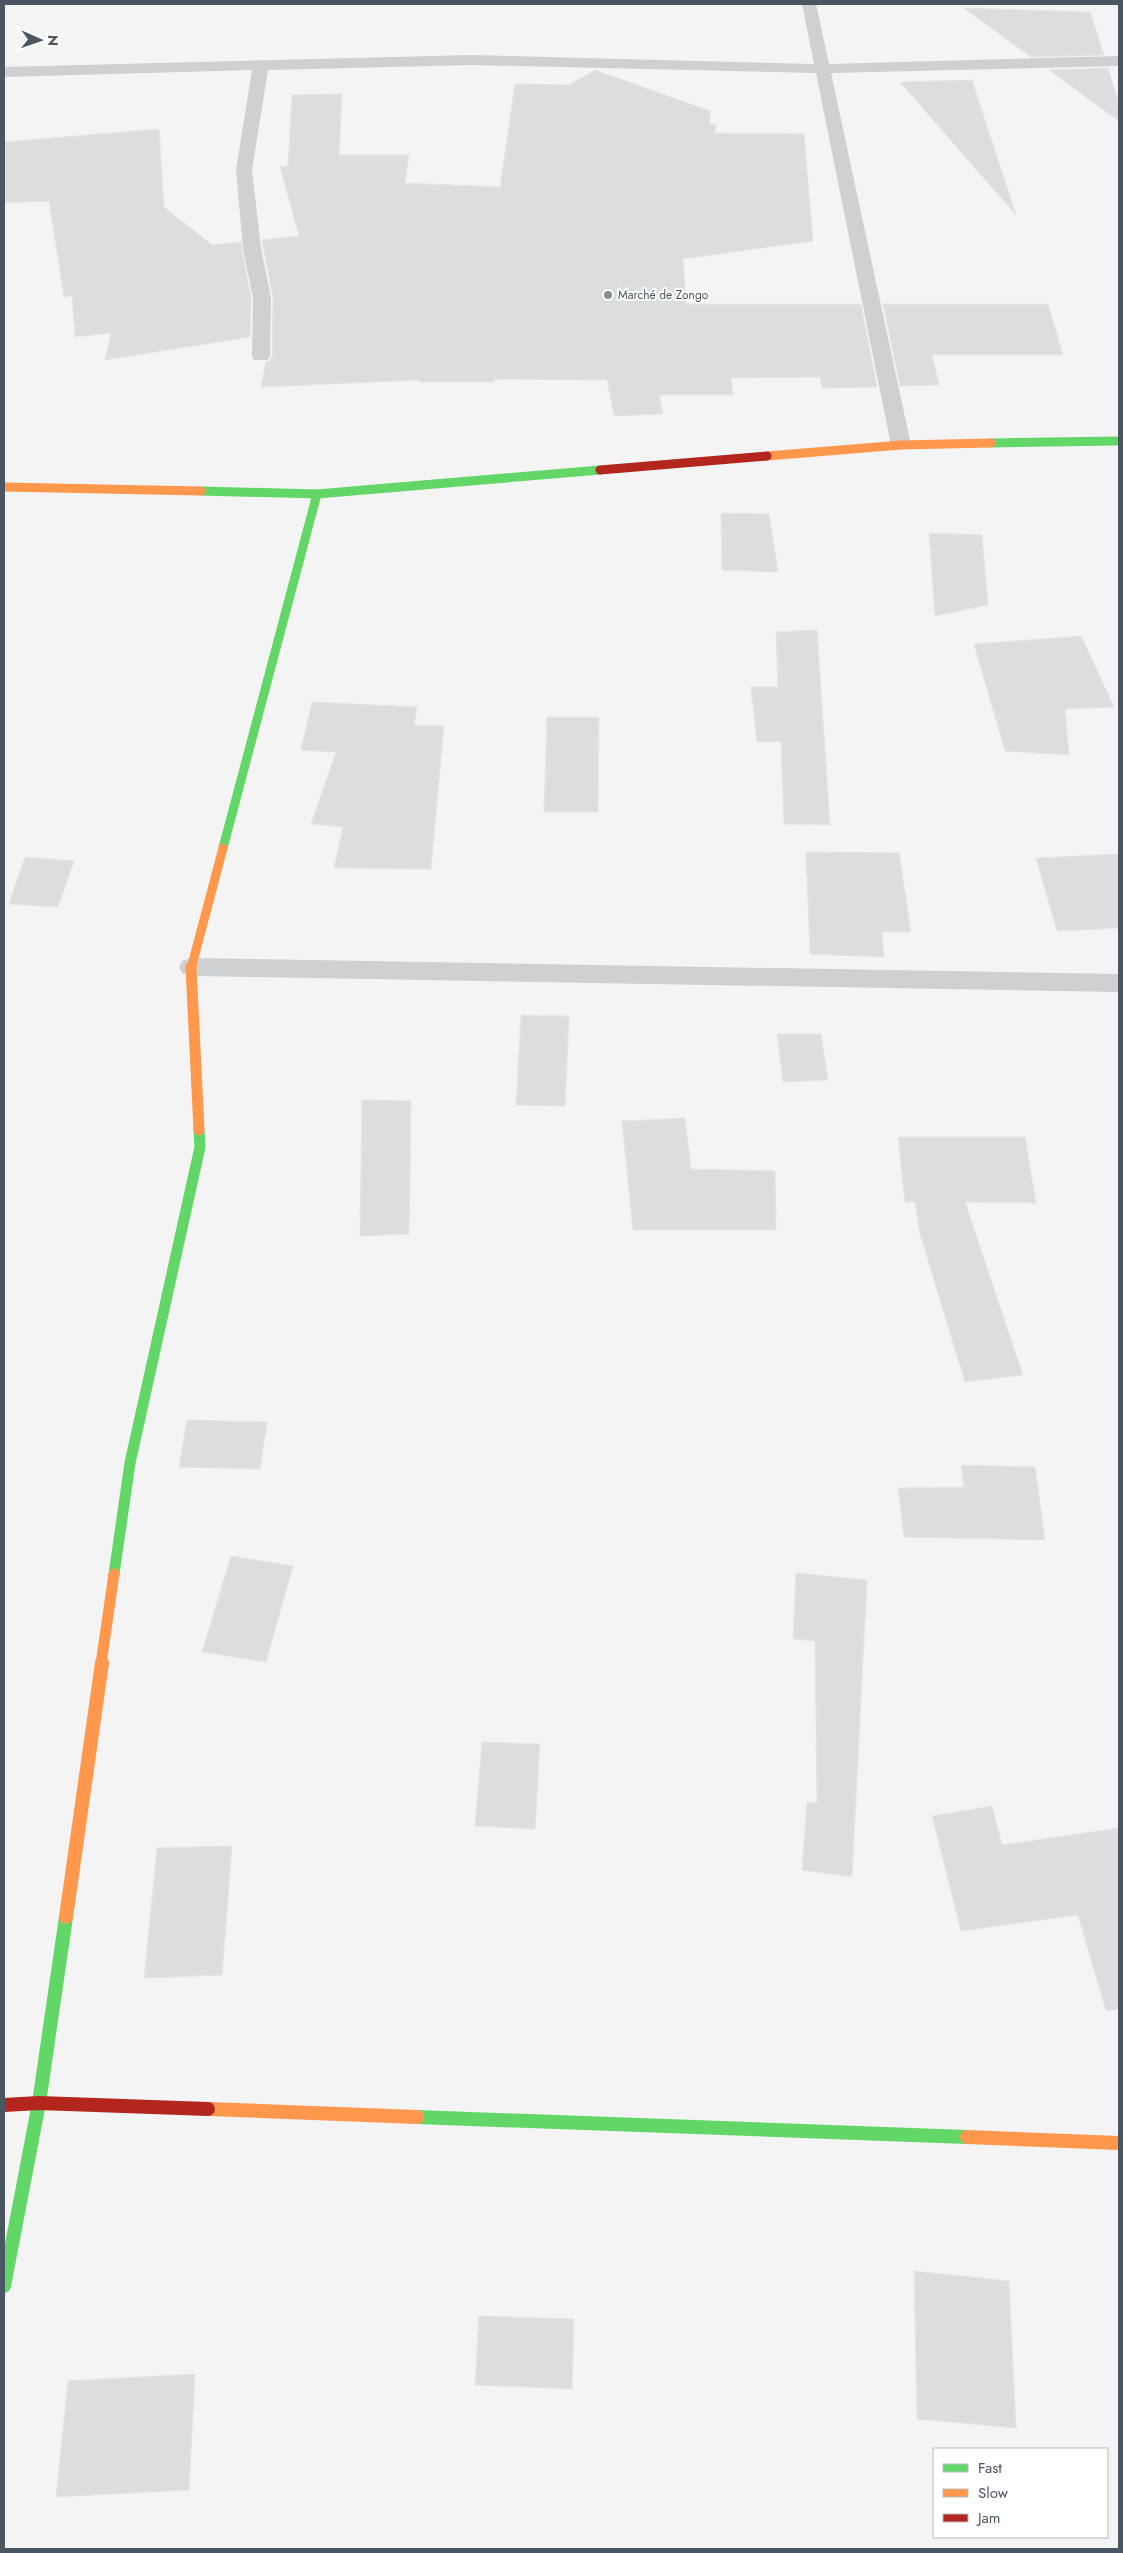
<svg xmlns="http://www.w3.org/2000/svg" width="1123" height="2553" font-family="Jost,sans-serif">
	<style>
		.building { fill: #ddddde; stroke: #e5e6e7 }
		.lines { fill: none; stroke-linecap: round; stroke-linejoin: round }
		.street { fill: #ced0d2; fill-rule: evenodd }
		.fast-far2 { stroke: #63d668; stroke-width: 9 }
		.fast-far1 { stroke: #63d668; stroke-width: 11 }
		.fast { stroke: #63d668; stroke-width: 14 }
		.slow-far2 { stroke: #ff974d; stroke-width: 9 }
		.slow-far1 { stroke: #ff974d; stroke-width: 11 }
		.slow { stroke: #ff974d; stroke-width: 14 }
		.jam-far1 { stroke: #b3261e; stroke-width: 9 }
		.jam { stroke: #b3261e; stroke-width: 14 }
		.poi-dot { fill: #868d94; stroke: #fff; stroke-width: 2 }
		.labels { text-anchor: middle; dominant-baseline: central; stroke-width: 4; stroke-linejoin: round; paint-order: stroke }
		.far-poi-label { font-size: 12px; fill: #4a5661; stroke: #fff; text-anchor: start }
	</style>
	<rect width="100%" height="100%" fill="#f4f4f4"/>
	<g class="building">
		<polygon points="964,8 1090,12 1104,55 1031,57"/>
		<polygon points="1108,68 1119,104 1119,121 1049,70"/>
		<polygon points="595,70 710,111 710,124 716,124 715,133 804,134 813,241 683,259 686,304 861,304 877,387 822,388 820,377 731,378 733,395 659,395 663,414 614,416 607,380 494,379 494,382 419,382 420,380 261,387 266,362 270,361 272,356 273,298 262,240 299,236 280,167 288,166 292,95 342,94 339,155 409,155 405,183 500,187 515,84 569,85"/>
		<polygon points="972,80 1016,215 900,82"/>
		<polygon points="159,129 164,207 212,245 241,242 251,298 250,337 105,360 111,333 75,337 72,296 64,297 49,201 4,203 4,142"/>
		<polygon points="883,304 1048,304 1063,355 932,355 939,385 900,386"/>
		<polygon points="721,513 769,514 778,572 722,570"/>
		<polygon points="929,533 982,535 988,605 935,616"/>
		<polygon points="817,630 830,825 784,824 781,742 757,742 751,687 778,687 776,632"/>
		<polygon points="1081,636 1114,707 1065,709 1069,755 1005,751 974,644"/>
		<polygon points="312,702 417,707 414,725 444,726 431,869 334,868 343,827 311,824 336,752 301,750"/>
		<polygon points="547,717 599,717 598,812 544,812"/>
		<polygon points="806,852 899,853 911,932 882,932 884,957 810,954"/>
		<polygon points="1119,854 1119,928 1057,931 1036,858"/>
		<polygon points="25,857 74,861 58,907 9,904"/>
		<polygon points="521,1015 569,1016 565,1106 516,1105"/>
		<polygon points="777,1034 821,1034 828,1080 783,1082"/>
		<polygon points="362,1100 411,1101 409,1234 360,1236"/>
		<polygon points="685,1118 691,1169 775,1171 776,1230 633,1230 622,1121"/>
		<polygon points="898,1137 1025,1137 1036,1203 965,1202 1023,1375 965,1382 920,1234 915,1202 905,1202"/>
		<polygon points="187,1420 267,1422 260,1469 179,1467"/>
		<polygon points="961,1465 1035,1467 1045,1540 904,1537 898,1488 964,1487"/>
		<polygon points="231,1556 293,1566 266,1662 202,1652"/>
		<polygon points="796,1573 867,1580 852,1877 802,1870 807,1802 817,1803 815,1641 793,1639"/>
		<polygon points="482,1742 540,1744 535,1829 475,1826"/>
		<polygon points="992,1806 1002,1845 1119,1828 1119,2009 1106,2011 1078,1915 961,1931 932,1816"/>
		<polygon points="232,1846 222,1975 144,1978 157,1848"/>
		<polygon points="914,2271 1009,2281 1016,2428 917,2419"/>
		<polygon points="479,2316 574,2319 572,2389 475,2385"/>
		<polygon points="195,2374 189,2490 56,2497 68,2381"/>
	</g>
	<g class="lines">
		<g class="street">
			<polygon points="802,4 816,4 829,64 1119,56 1119,66 831,73 911,445 908,449 894,449 891,445 816,73 472,65 268,70 252,170 261,248 271,298 270,356 268,360 254,360 252,356 253,298 243,248 236,170 252,70 4,77 4,67 472,55 814,64"/>
			<polygon points="191,958 1119,974 1119,992 191,976 182,973 179,967 182,961"/>
		</g>
		<g class="fast-far2">
			<polyline points="991,443 1119,441"/>
			<polyline points="201,491 317,494 600,470"/>
			<polyline points="223,848 317,494"/>
		</g>
		<polyline class="fast-far1" points="114,1574 130,1463 200,1147 199,1130"/>
		<g class="fast">
			<polyline points="417,2117 967,2137"/>
			<polyline points="4,2286 39,2103 66,1917"/>
		</g>
		<g class="slow-far2">
			<polyline points="767,456 901,445 991,443"/>
			<polyline points="4,487 201,491"/>
			<polyline points="191,969 223,848"/>
		</g>
		<g class="slow-far1">
			<polyline points="191,967 199,1130"/>
			<polyline points="101,1664 114,1574"/>
		</g>
		<g class="slow">
			<polyline points="66,1917 102,1663"/>
			<polyline points="208,2109 417,2117"/>
			<polyline points="967,2137 1119,2143"/>
		</g>
		<polyline class="jam-far1" points="600,470 767,456"/>
		<polyline class="jam" points="4,2105 39,2103 208,2109"/>
	</g>
	<circle class="poi-dot" cx="608" cy="295" r="5"/>
	<g class="labels">
		<g class="far-poi-label">
			<text x="618" y="295">Marché de Zongo</text>
		</g>
	</g>
	<rect width="1123" height="2553" fill="none" stroke="#4a5661" stroke-width="10"/>
	<rect x="933" y="2448" width="175" height="90" fill="#ffffff" stroke="#b7bbc0"/>
	<rect x="943" y="2464" width="25" height="8" fill="#63d668" stroke="#b7bbc0"/>
	<text x="978" y="2473" font-size="15" fill="#4a5661">Fast</text>
	<rect x="943" y="2489" width="25" height="8" fill="#ff974d" stroke="#b7bbc0"/>
	<text x="978" y="2498" font-size="15" fill="#4a5661">Slow</text>
	<rect x="943" y="2514" width="25" height="8" fill="#b3261e" stroke="#b7bbc0"/>
	<text x="978" y="2523" font-size="15" fill="#4a5661">Jam</text>
	<g transform="translate(40 40) rotate(92)" stroke="#ffffff" stroke-width="4" paint-order="stroke">
	<path d="M0-4L9 19L0 12L-9 19Z" fill="#4a5661"/>
	<text y="-8" font-size="14" font-weight="bold" text-anchor="middle" fill="#4a5661">N</text>
	</g>
</svg>
